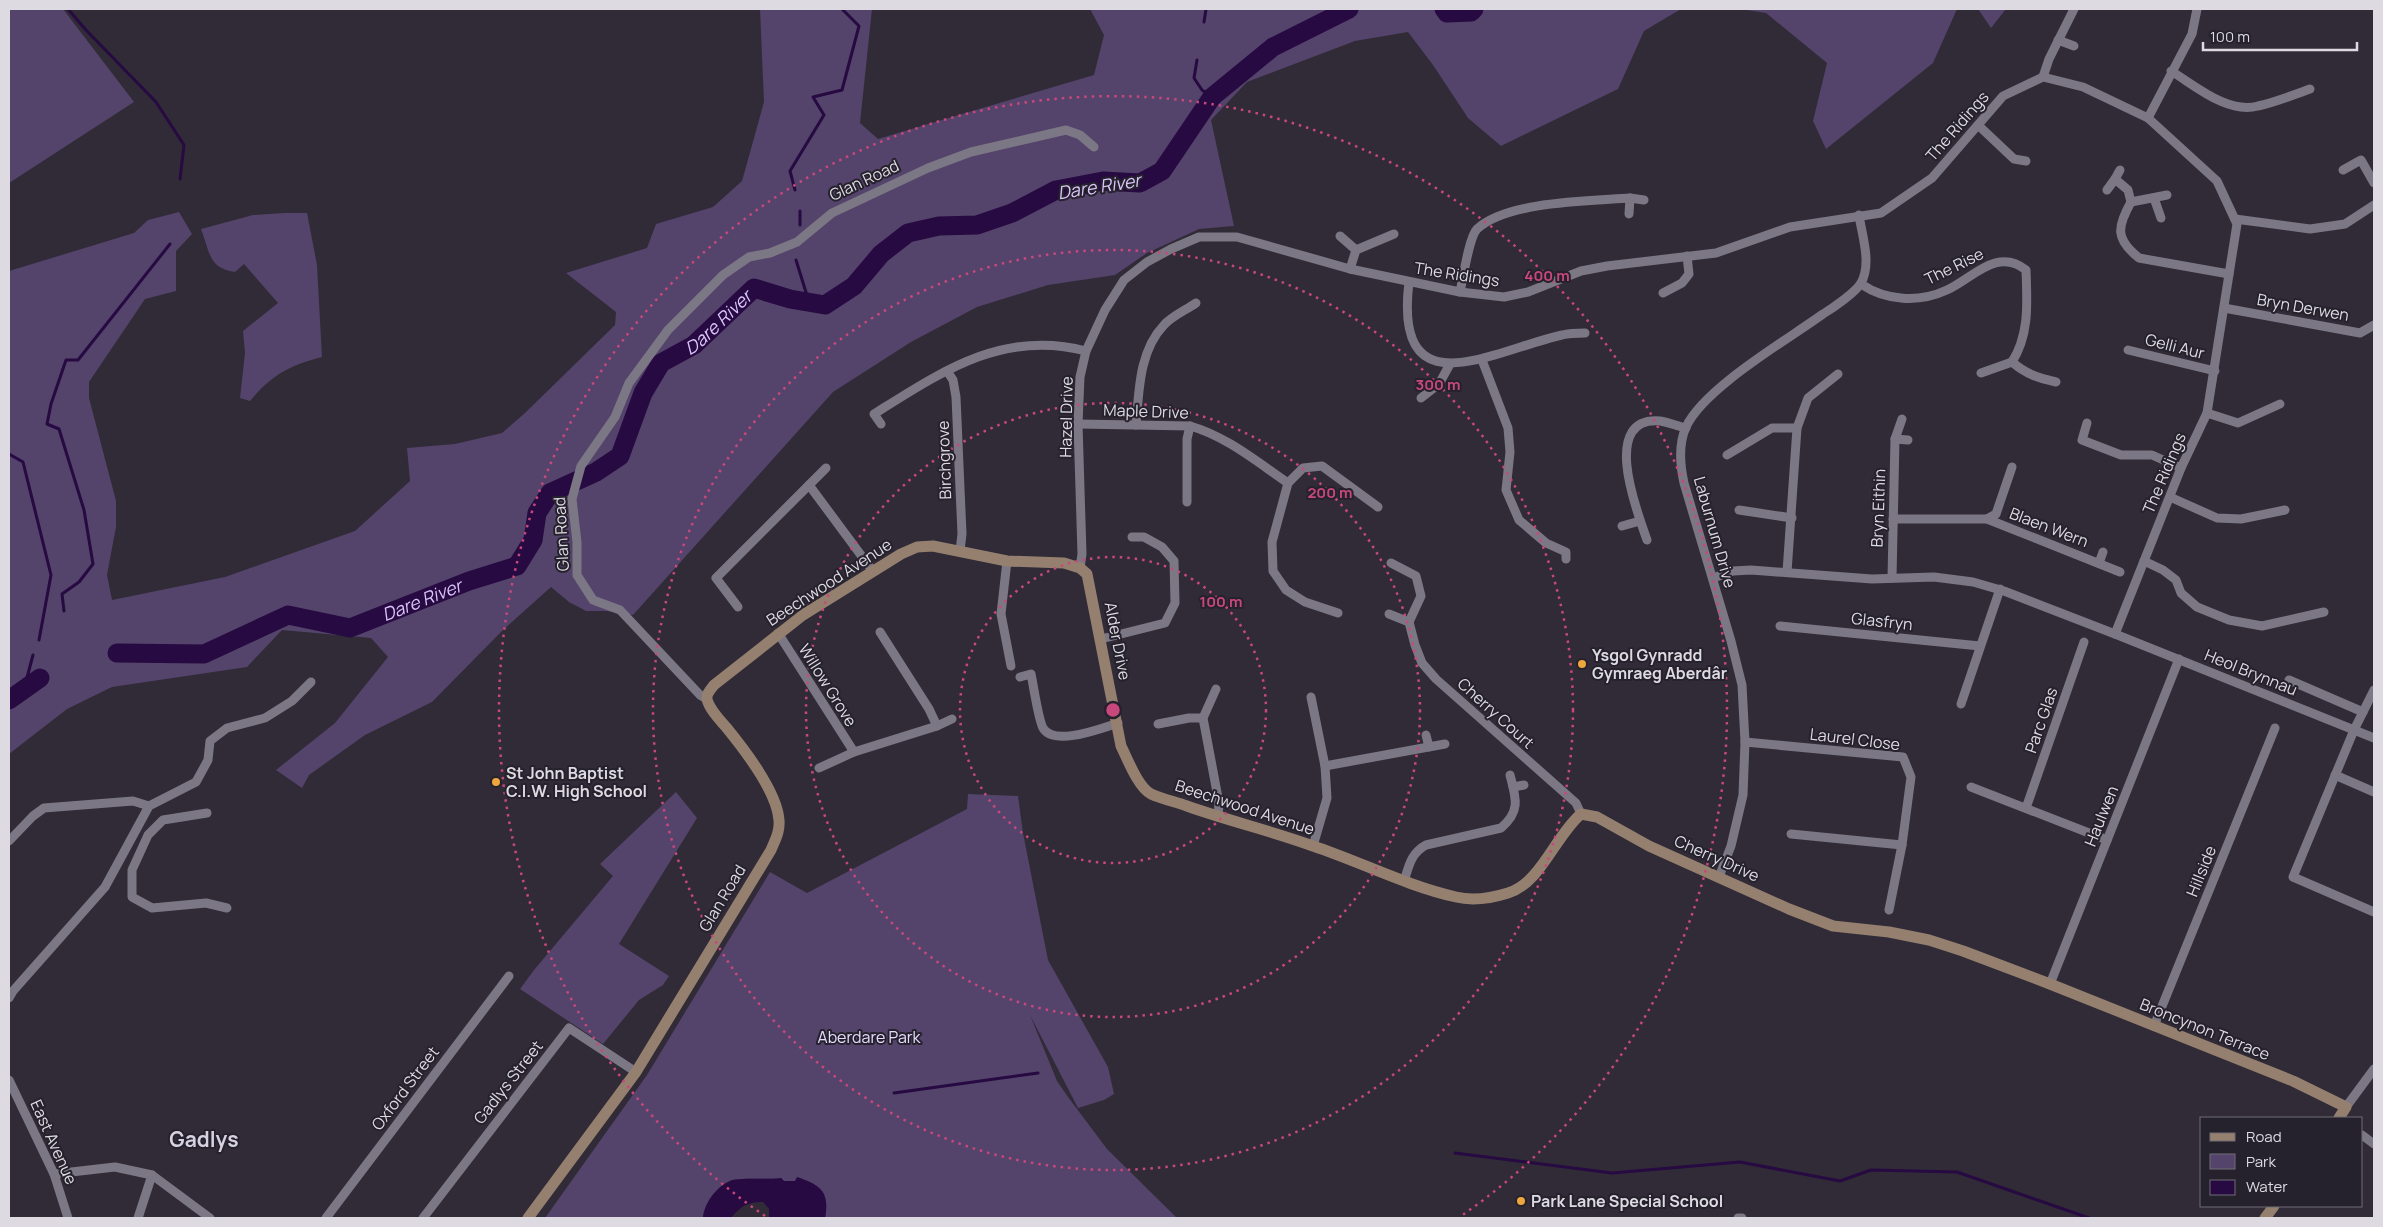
<svg xmlns="http://www.w3.org/2000/svg" width="2383" height="1227" font-family="Manrope,sans-serif">
	<style>
		.green { fill: #54436b }
		.water { fill: #260a41 }
		.lines { fill: none; stroke-linecap: round; stroke-linejoin: round }
		.stream { stroke: #260a41; stroke-width: 3 }
		.river { stroke: #260a41; stroke-width: 19 }
		.street { stroke: #7c7784; stroke-width: 9 }
		.secondary { stroke: #95806f; stroke-width: 11 }
		.ring { fill: none; stroke: #c9487c; stroke-width: 2.5; stroke-dasharray: 2.5 5 }
		.poi-dot { fill: #eea73c; stroke: #26222d; stroke-width: 2 }
		.labels { text-anchor: middle; dominant-baseline: central; stroke-width: 4; stroke-linejoin: round; paint-order: stroke }
		.street-label { font-size: 16px; fill: #dddae1; stroke: #26222d }
		.poi-label { font-size: 16px; font-weight: bold; fill: #dddae1; stroke: #26222d; text-anchor: start }
		.park-label { font-size: 16px; fill: #e8dafe; stroke: #26222d }
		.water-label { font-size: 18px; font-style: italic; fill: #dac5fb; stroke: #26222d }
		.district-label { font-size: 21px; font-weight: bold; fill: #d7d2e1; stroke: #26222d }
		.centre { fill: #c9487c; stroke: #26222d; stroke-width: 2.5 }
		.ring-label { font-size: 15px; text-anchor: middle; font-weight: bold; fill: #c9487c; stroke: #26222d; stroke-width: 4; stroke-linejoin: round; paint-order: stroke }
	</style>
	<rect width="100%" height="100%" fill="#302b37"/>
	<g class="green">
		<polygon points="9,9 63,9 134,102 9,183"/>
		<polygon points="760,9 872,9 860,123 878,139 1094,75 1104,35 1090,9 1681,9 1644,31 1618,89 1501,146 1468,118 1433,65 1408,32 1355,41 1247,82 1211,120 1234,226 1199,229 1147,253 1115,275 1048,285 977,307 911,342 833,392 633,615 606,611 586,611 569,602 551,587 503,630 432,702 365,735 309,775 302,788 276,770 335,723 388,657 371,638 282,630 247,667 112,687 67,709 9,754 9,271 134,233 148,220 179,212 192,234 176,251 176,291 145,299 89,382 89,398 116,501 116,527 107,575 112,600 225,577 355,531 410,481 407,448 455,444 502,433 525,413 615,325 616,312 566,273 647,248 656,224 713,207 742,181 764,102"/>
		<polygon points="1740,9 1957,9 1933,63 1826,149 1813,121 1827,63 1766,13"/>
		<polygon points="1978,9 2006,9 1991,28"/>
		<path d="M284,213H307L317,265L322,357C288,366 272,375 250,401L240,398L245,353L243,331L278,303L244,264L235,272C208,268 210,252 201,229L253,215Z"/>
		<polygon points="676,792 697,818 619,944 669,976 663,985 639,1000 603,1044 520,989 534,970 613,876 600,864"/>
		<path d="M968,794L1018,796L1023,833L1048,960L1108,1067L1114,1094L1104,1100L1078,1108L1030,1015L1057,1081L1068,1097L1107,1149L1177,1218H825L826,1211L795,1181H784L781,1178C768,1180 738,1177 730,1181C716,1187 704,1204 703,1218H545L647,1075L770,872L807,893L967,809Z"/>
	</g>
	<path class="water" d="M797,1177C821,1185 830,1192 825,1218H769V1209L763,1202C747,1202 741,1206 731,1218H703C704,1204 716,1187 730,1181C738,1177 769,1180 781,1178L784,1181H795Z"/>
	<g class="lines">
		<g class="stream">
			<polyline points="68,9 85,29 156,102 184,145 180,179"/>
			<polyline points="1204,22 1206,9"/>
			<polyline points="1197,60 1194,78 1202,90 1212,97"/>
			<polyline points="795,190 790,171 824,115 813,97 842,90 859,26 842,9"/>
			<polyline points="800,225 800,211"/>
			<polyline points="796,260 809,302"/>
			<polyline points="9,454 23,462 51,575 39,640"/>
			<polyline points="64,611 62,594 79,582 93,564 84,510 59,429 47,424 51,404 66,360 78,360 170,244"/>
			<polyline points="24,689 33,655"/>
			<polyline points="894,1093 1038,1073"/>
			<polyline points="1455,1153 1612,1173 1740,1162 1840,1181 1871,1170 1957,1172 2089,1218"/>
		</g>
		<g class="river">
			<polyline points="1444,9 1447,13 1471,12 1474,9"/>
			<path id="s1" d="M117,653L204,654L288,615L350,628L469,581L517,566L533,540L537,513L550,493L596,472L620,456L643,393L661,363L694,345L754,288L790,299L825,305L854,286L881,254L908,233L939,226L977,225L1012,213L1056,190L1103,181L1140,183L1162,171L1212,97L1273,47L1349,9"/>
			<polyline points="9,700 40,678"/>
		</g>
		<g class="street">
			<polyline points="2058,40 2074,46"/>
			<path d="M2171,71C2196,86 2227,114 2258,106C2276,102 2293,95 2310,89"/>
			<polyline points="2043,77 2049,59 2074,9"/>
			<polyline points="2148,118 2192,34 2197,9"/>
			<polyline points="1978,125 2014,159 2026,161"/>
			<polyline points="2343,170 2361,160 2374,183"/>
			<polyline points="2115,179 2120,170"/>
			<path d="M2107,190L2115,179L2128,190L2131,202C2117,227 2115,239 2139,258L2229,274"/>
			<polyline points="2154,198 2161,218"/>
			<polyline points="2131,202 2167,195"/>
			<polyline points="1629,214 1630,198"/>
			<polyline points="2235,219 2310,229 2345,224 2374,205"/>
			<polyline points="1340,236 1356,250"/>
			<polyline points="1350,269 1356,250 1394,234"/>
			<path d="M1409,282C1393,412 1494,350 1562,335C1570,333 1578,333 1585,333"/>
			<path d="M1861,284C1886,301 1919,303 1947,290C1973,278 1997,247 2026,270C2027,301 2030,334 2012,362"/>
			<path d="M1460,292C1463,279 1469,237 1477,229C1507,201 1590,201 1630,198L1644,200"/>
			<polyline points="1663,293 1682,283 1689,274 1687,256"/>
			<polyline points="2224,308 2360,333 2374,325"/>
			<polyline points="2128,350 2215,371"/>
			<polyline points="1482,360 1508,428 1510,452 1506,490 1519,520 1546,543 1566,552 1566,559"/>
			<polyline points="947,371 953,380 956,397 962,534 960,551"/>
			<path d="M1981,373L2012,362C2026,374 2038,378 2056,382"/>
			<polyline points="1421,398 1439,384 1450,364"/>
			<polyline points="2207,413 2238,423 2280,404"/>
			<polyline points="2087,423 2082,440 2121,455 2152,455 2181,468"/>
			<path d="M881,424L874,414C941,372 1003,329 1086,351"/>
			<path d="M1078,424L1190,426C1226,436 1257,462 1288,483"/>
			<path d="M1136,425C1139,391 1139,351 1164,325C1172,316 1186,310 1196,303"/>
			<polyline points="1895,439 1908,440"/>
			<polyline points="1727,455 1772,428 1797,428"/>
			<polyline points="809,485 872,570"/>
			<polyline points="2170,497 2217,518 2241,519 2285,510"/>
			<polyline points="1187,502 1187,439 1190,426"/>
			<polyline points="1739,510 1792,518"/>
			<polyline points="1893,519 1987,519 1996,514 2012,467"/>
			<polyline points="1987,519 2120,572"/>
			<polyline points="1622,526 1640,521"/>
			<path d="M1647,540C1638,514 1599,416 1660,421C1668,422 1677,426 1686,428"/>
			<polyline points="1007,561 1001,614 1011,666"/>
			<polyline points="2144,561 2163,570 2176,580 2181,593 2197,607 2229,620 2262,626 2324,612"/>
			<polyline points="1391,563 1416,576 1421,596 1409,622 1415,645 1422,663 1436,679 1576,803 1581,814"/>
			<polyline points="2099,563 2103,552"/>
			<polyline points="1080,568 1082,554 1078,424 1080,377 1086,351 1105,310 1124,280 1147,262 1171,249 1199,237 1237,237 1350,269 1460,292 1504,297 1528,292 1581,271 1607,266 1716,253 1790,227 1881,213 1932,178 2003,96 2043,77 2083,87 2148,118 2217,181 2237,224 2207,413 2181,468 2115,634"/>
			<polyline points="1787,572 1797,428 1808,398 1838,374"/>
			<polyline points="1713,578 1733,571 1751,570 1872,579 1934,577 1973,582 2004,591 2115,634 2374,738"/>
			<polyline points="1892,578 1895,439 1902,419"/>
			<polyline points="738,607 716,578 826,468"/>
			<polyline points="1338,613 1305,602 1286,590 1273,571 1272,542 1288,483 1303,468 1322,466 1378,507"/>
			<polyline points="1389,614 1409,622"/>
			<polyline points="1780,626 1980,646"/>
			<polyline points="880,632 929,709 937,726"/>
			<polyline points="778,633 854,752"/>
			<polyline points="1101,639 1165,623 1175,603 1174,561 1162,547 1144,537 1132,537"/>
			<path d="M1020,677L1031,674C1034,688 1038,718 1043,728C1054,747 1102,728 1118,723"/>
			<polyline points="2289,680 2363,712"/>
			<polyline points="1216,689 1203,718 1219,803 1218,817"/>
			<polyline points="2374,690 2354,730 2293,877 2374,912"/>
			<polyline points="1311,697 1325,766 1327,798 1313,846"/>
			<polyline points="707,699 700,695 620,610 593,600 577,575 577,542 572,499 581,466 615,417 629,383 668,330 723,275 749,257 770,253 797,242 832,213 928,168 971,152 1066,130 1080,135 1094,147"/>
			<polyline points="1961,704 2000,589"/>
			<polyline points="1158,724 1189,718 1203,718"/>
			<polyline points="1426,735 1429,747"/>
			<polyline points="1745,742 1903,757 1911,777 1902,845 1889,910"/>
			<polyline points="1325,766 1445,744"/>
			<polyline points="819,768 854,752 937,726 952,719"/>
			<polyline points="2335,775 2374,792"/>
			<polyline points="1513,787 1524,785"/>
			<polyline points="1971,787 2107,840"/>
			<polyline points="2026,808 2084,642"/>
			<polyline points="207,813 163,820 148,835 132,870 132,897 152,908 206,903 227,908"/>
			<polyline points="1791,834 1902,845"/>
			<polyline points="9,841 33,816 44,808 133,801 149,806"/>
			<path d="M1719,877L1731,846L1743,795L1745,742L1742,685L1731,641L1684,483C1680,465 1678,445 1686,427C1704,388 1787,340 1823,314C1833,308 1856,292 1861,283C1872,263 1862,236 1859,215"/>
			<path d="M1404,881C1409,866 1411,853 1426,845L1501,828C1521,811 1516,798 1510,775"/>
			<polyline points="2050,984 2179,659"/>
			<polyline points="9,998 13,991 105,887 149,806 196,782 208,760 210,741 227,728 265,718 292,701 311,682"/>
			<polyline points="2154,1026 2275,728"/>
			<polyline points="9,1080 54,1174 68,1218"/>
			<polyline points="2346,1107 2374,1069"/>
			<polyline points="2362,1135 2374,1144"/>
			<polyline points="54,1174 115,1167 152,1175 210,1218"/>
			<polyline points="138,1218 152,1175"/>
			<polyline points="326,1218 509,976"/>
			<polyline points="423,1218 569,1028 636,1072"/>
			<polyline points="1738,1218 1742,1218"/>
		</g>
		<g class="secondary">
			<path d="M528,1218L636,1072L771,850C775,840 780,832 779,820C777,792 744,749 726,727C720,720 709,709 707,699C706,694 711,689 714,685L803,615L901,554L917,547L933,546L1007,561L1064,563L1080,568L1087,574L1121,746C1128,760 1138,787 1151,794C1162,799 1176,802 1187,806C1229,821 1272,831 1313,846C1361,862 1407,886 1456,897C1472,901 1492,898 1508,893C1541,883 1555,836 1581,814L1597,817L1649,846L1789,909L1833,926L1889,932L1929,940L1963,951L2050,984L2293,1081L2346,1107L2339,1118"/>
			<polyline points="2265,1218 2274,1206"/>
		</g>
	</g>
	<g class="ring">
		<circle cx="1113" cy="710" r="153"/>
		<circle cx="1113" cy="710" r="307"/>
		<circle cx="1113" cy="710" r="460"/>
		<path d="M765 1216A614 614 0 1 1 1461 1216"/>
	</g>
	<g class="poi-dot">
		<circle cx="1582" cy="664" r="5"/>
		<circle cx="496" cy="782" r="5"/>
		<circle cx="1521" cy="1201" r="5"/>
	</g>
	<g class="labels">
		<g class="street-label">
			<text transform="translate(1957 126) rotate(-49)">The Ridings</text>
			<text transform="translate(864 180) rotate(-25)">Glan Road</text>
			<text transform="translate(1954 266) rotate(-26)">The Rise</text>
			<text transform="translate(1457 274) rotate(9)">The Ridings</text>
			<text transform="translate(2303 307) rotate(10)">Bryn Derwen</text>
			<text transform="translate(2175 346) rotate(14)">Gelli Aur</text>
			<text transform="translate(1146 411) rotate(2)">Maple Drive</text>
			<text transform="translate(1066 417) rotate(-89)">Hazel Drive</text>
			<text transform="translate(944 460) rotate(-92)">Birchgrove</text>
			<text transform="translate(2164 473) rotate(-67)">The Ridings</text>
			<text transform="translate(1878 508) rotate(-88)">Bryn Eithin</text>
			<text transform="translate(2049 527) rotate(21)">Blaen Wern</text>
			<text transform="translate(1715 532) rotate(74)">Laburnum Drive</text>
			<text transform="translate(561 534) rotate(-93)">Glan Road</text>
			<text transform="translate(829 582) rotate(-33)">Beechwood Avenue</text>
			<text transform="translate(1882 621) rotate(6)">Glasfryn</text>
			<text transform="translate(1118 641) rotate(79)">Alder Drive</text>
			<text transform="translate(2251 672) rotate(22)">Heol Brynnau</text>
			<text transform="translate(828 685) rotate(58)">Willow Grove</text>
			<text transform="translate(1496 713) rotate(42)">Cherry Court</text>
			<text transform="translate(2041 720) rotate(-71)">Parc Glas</text>
			<text transform="translate(1855 739) rotate(7)">Laurel Close</text>
			<text transform="translate(1245 807) rotate(18)">Beechwood Avenue</text>
			<text transform="translate(2101 816) rotate(-68)">Haulwen</text>
			<text transform="translate(1717 858) rotate(24)">Cherry Drive</text>
			<text transform="translate(2201 871) rotate(-68)">Hillside</text>
			<text transform="translate(722 898) rotate(-59)">Glan Road</text>
			<text transform="translate(2205 1029) rotate(22)">Broncynon Terrace</text>
			<text transform="translate(508 1082) rotate(-52)">Gadlys Street</text>
			<text transform="translate(405 1088) rotate(-53)">Oxford Street</text>
			<text transform="translate(54 1142) rotate(66)">East Avenue</text>
		</g>
		<g class="poi-label">
			<text x="1592" y="655">Ysgol Gynradd<tspan x="1592" dy="18">Gymraeg Aberdâr</tspan></text>
			<text x="506" y="773">St John Baptist<tspan x="506" dy="18">C.I.W. High School</tspan></text>
			<text x="1531" y="1201">Park Lane Special School</text>
		</g>
		<g class="park-label">
			<text x="869" y="1037">Aberdare Park</text>
		</g>
		<g class="water-label">
			<text transform="translate(1099 186) rotate(-9)">Dare River</text>
			<text stroke="none"><textPath href="#s1" startOffset="755">Dare River</textPath></text>
			<text stroke="none"><textPath href="#s1" startOffset="320">Dare River</textPath></text>
		</g>
		<g class="district-label">
			<text x="204" y="1139">Gadlys</text>
		</g>
	</g>
	<circle cx="1113" cy="710" r="8" class="centre"/>
	<g class="ring-label">
		<text x="1547" y="281">400 m</text>
		<text x="1438" y="390">300 m</text>
		<text x="1330" y="498">200 m</text>
		<text x="1221" y="607">100 m</text>
	</g>
	<rect width="2383" height="1227" fill="none" stroke="#dddae1" stroke-width="20"/>
	<rect x="2200" y="1117" width="162" height="90" fill="#26222d" stroke="#6f6c75"/>
	<rect x="2210" y="1133" width="25" height="8" fill="#95806f" stroke="#6f6c75"/>
	<text x="2246" y="1142" font-size="15" fill="#dddae1">Road</text>
	<rect x="2210" y="1154" width="25" height="15" fill="#54436b" stroke="#6f6c75"/>
	<text x="2246" y="1167" font-size="15" fill="#dddae1">Park</text>
	<rect x="2210" y="1180" width="25" height="15" fill="#260a41" stroke="#6f6c75"/>
	<text x="2246" y="1192" font-size="15" fill="#dddae1">Water</text>
	<path d="M2203 42v8h154v-8" fill="none" stroke="#dddae1" stroke-width="2.5"/>
	<text x="2210" y="42" font-size="15" fill="#dddae1" stroke="#26222d" stroke-width="4" paint-order="stroke">100 m</text>
</svg>
